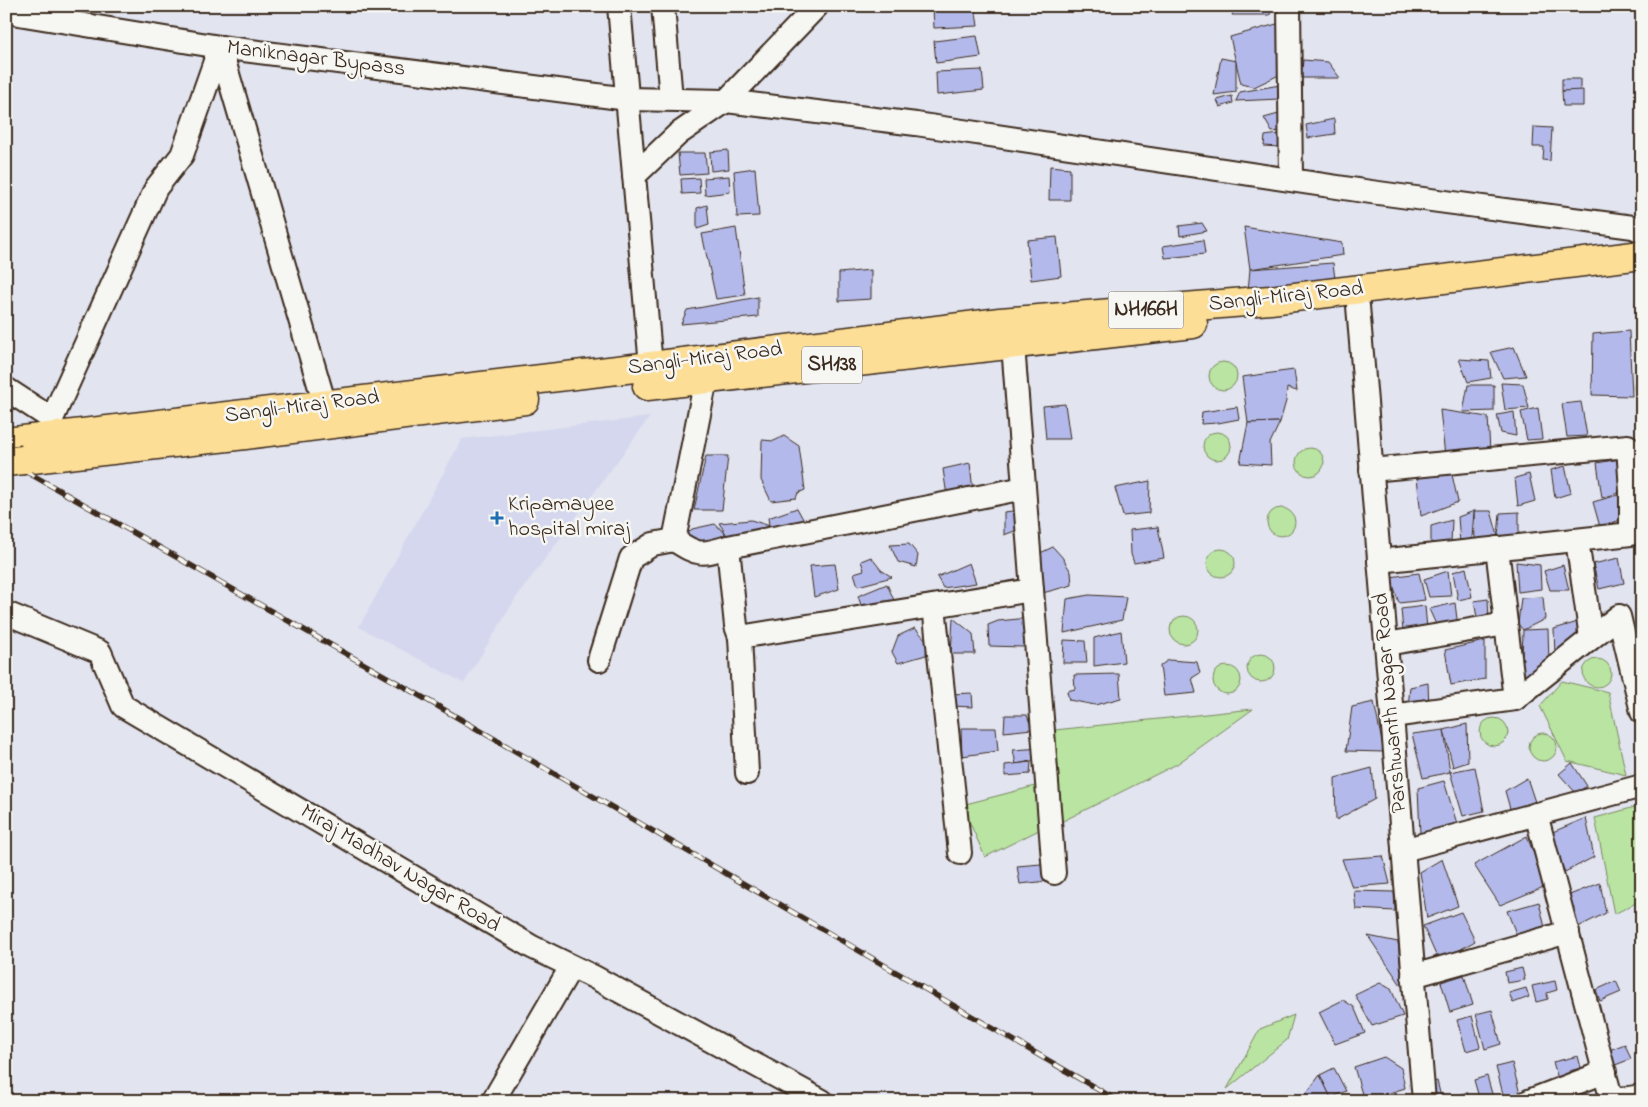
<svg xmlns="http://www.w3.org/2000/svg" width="1648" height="1107" font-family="'Indie Flower',sans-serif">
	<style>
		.built { fill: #d4d7ee }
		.green { fill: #b9e4a2; stroke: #7a8760 }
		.building { fill: #b3baeb; stroke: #3b2a1e }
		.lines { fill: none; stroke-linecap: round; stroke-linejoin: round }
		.minor-casing { stroke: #3b2a1e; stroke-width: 26 }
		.highway-casing { stroke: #3b2a1e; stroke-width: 31 }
		.minor { stroke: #f6f6f2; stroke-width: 22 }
		.highway { stroke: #fdde96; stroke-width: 28 }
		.rail-casing { stroke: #3b2a1e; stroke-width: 5.5 }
		.rail { stroke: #f6f6f2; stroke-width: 4; stroke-dasharray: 11; stroke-linecap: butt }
		.highway-bridge-casing { stroke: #3b2a1e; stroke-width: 31; stroke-linecap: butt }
		.highway-bridge { stroke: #fdde96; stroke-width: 28 }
		.poi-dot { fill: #1f6fb2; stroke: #f6f6f2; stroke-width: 2 }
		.labels { text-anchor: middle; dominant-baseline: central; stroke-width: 5; stroke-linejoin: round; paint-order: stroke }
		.shield { fill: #f6f6f2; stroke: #73675e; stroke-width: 1 }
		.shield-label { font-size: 21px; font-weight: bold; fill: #3b2a1e }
		.street-label { font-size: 22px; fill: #3b2a1e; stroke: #f6f6f2 }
		.poi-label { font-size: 22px; fill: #3b2a1e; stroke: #f6f6f2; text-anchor: start }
	</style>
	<rect width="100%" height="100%" fill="#e2e4f0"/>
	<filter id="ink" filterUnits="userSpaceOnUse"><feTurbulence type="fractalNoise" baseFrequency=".02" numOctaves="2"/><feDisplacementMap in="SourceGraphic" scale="10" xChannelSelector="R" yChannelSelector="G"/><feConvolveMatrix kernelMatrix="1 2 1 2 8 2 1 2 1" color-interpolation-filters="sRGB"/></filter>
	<g filter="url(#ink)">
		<polygon class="built" points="650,417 516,598 464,683 359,627 462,439"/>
		<g class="green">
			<circle cx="1223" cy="376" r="14"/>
			<path d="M1642,375V400C1631,393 1631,381 1642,375Z"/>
			<circle cx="1217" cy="446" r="14"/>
			<circle cx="1310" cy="462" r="14"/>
			<circle cx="1281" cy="522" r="14"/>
			<circle cx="1221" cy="563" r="14"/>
			<circle cx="1184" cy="630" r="14"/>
			<circle cx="1261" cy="668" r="14"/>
			<circle cx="1597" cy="673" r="14"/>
			<circle cx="1227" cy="680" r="14"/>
			<polygon points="1562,681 1608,692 1626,775 1567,761 1540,706"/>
			<polygon points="1253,709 1177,764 1057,824 1055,730"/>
			<circle cx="1494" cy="732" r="14"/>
			<circle cx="1543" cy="747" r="14"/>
			<polygon points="1039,785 1041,829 985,857 962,805"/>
			<polygon points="1642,805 1642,900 1614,914 1595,818"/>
			<polygon points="1294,1015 1287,1040 1227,1089 1260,1029"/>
		</g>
		<g class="building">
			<polygon points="975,6 978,26 934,28 933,8"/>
			<polygon points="1239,6 1271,6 1270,15 1232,15 1235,7"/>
			<polygon points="1284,22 1281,74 1254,87 1241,84 1230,37"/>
			<polygon points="977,36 981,57 936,63 934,41"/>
			<polygon points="1221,58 1236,61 1236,92 1214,95"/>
			<polygon points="1303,60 1328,62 1340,78 1301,78"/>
			<polygon points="982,70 984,90 937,95 936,72"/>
			<polygon points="1562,79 1580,79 1580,92 1562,91"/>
			<polygon points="1280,85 1279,99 1236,101 1240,92"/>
			<polygon points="1583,90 1583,106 1563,106 1562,91"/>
			<polygon points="1232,96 1233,103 1220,107 1217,100"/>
			<polygon points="1286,112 1287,130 1272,132 1264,118"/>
			<polygon points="1334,119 1335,134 1308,138 1306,125"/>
			<polygon points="1534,127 1552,128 1550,161 1543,160 1544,147 1533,147"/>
			<polygon points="1279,134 1280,147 1264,146 1265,136"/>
			<polygon points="728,150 729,169 711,171 710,152"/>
			<polygon points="678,153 705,153 707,173 680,175"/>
			<polygon points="1050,166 1070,168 1070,200 1049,200"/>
			<polygon points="755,168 759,216 737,217 734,171"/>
			<polygon points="729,176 730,192 705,195 704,178"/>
			<polygon points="699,178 700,193 682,194 681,179"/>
			<polygon points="707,205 709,225 697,229 697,208"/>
			<polygon points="1202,223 1207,231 1180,236 1179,226"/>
			<polygon points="1244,227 1342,243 1343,255 1250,269"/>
			<polygon points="736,228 745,295 716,299 702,234"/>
			<polygon points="1057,237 1061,276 1031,280 1027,240"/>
			<polygon points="1203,240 1205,254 1165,258 1163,246"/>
			<polygon points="1333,263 1335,279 1248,291 1250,269"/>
			<polygon points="871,270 871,299 839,301 839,273"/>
			<polygon points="758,297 758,317 681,324 687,310"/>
			<polygon points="1629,331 1632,396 1592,395 1593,334"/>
			<polygon points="1514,347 1526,376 1503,378 1491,352"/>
			<polygon points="1459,359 1489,361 1491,378 1468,382"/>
			<polygon points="1294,370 1297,391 1287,388 1286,401 1280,422 1248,423 1242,377"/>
			<polygon points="1501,383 1523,384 1529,408 1505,410"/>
			<polygon points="1468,385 1494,385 1494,411 1463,412"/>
			<polygon points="1581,402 1587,436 1567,437 1562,404"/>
			<polygon points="1065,404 1070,439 1046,439 1043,406"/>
			<polygon points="1237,407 1239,419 1218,423 1201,424 1202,412"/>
			<polygon points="1538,408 1542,439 1527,440 1521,412"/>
			<polygon points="1440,410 1488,417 1490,451 1445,456"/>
			<polygon points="1514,412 1516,436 1501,433 1497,415"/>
			<polygon points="1280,422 1270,443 1271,465 1240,463 1248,423"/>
			<polygon points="784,436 799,446 805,490 798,493 796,498 771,501 761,480 762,440 774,441"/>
			<polygon points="706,456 728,456 722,510 694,510"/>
			<polygon points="1625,458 1625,491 1602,498 1597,463"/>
			<polygon points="970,463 973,491 947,496 943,469"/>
			<polygon points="1565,466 1571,493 1555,498 1551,470"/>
			<polygon points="1451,470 1458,502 1421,516 1417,477"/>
			<polygon points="1529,474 1535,501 1518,506 1515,478"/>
			<polygon points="1150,481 1149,513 1123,516 1115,488"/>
			<polygon points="1618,495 1623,519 1600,527 1593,502"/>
			<polygon points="797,508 803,519 795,534 771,538 768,518"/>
			<polygon points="1021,510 1020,529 1004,535 1004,512"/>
			<polygon points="1474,511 1491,511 1498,536 1475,540"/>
			<polygon points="1474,511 1472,538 1460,543 1458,517"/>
			<polygon points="1519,512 1519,535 1498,536 1500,513"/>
			<polygon points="751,520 770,526 766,539 734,546 719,523"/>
			<polygon points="1452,520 1451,543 1431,546 1431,526"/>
			<polygon points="715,524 725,533 719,544 688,549 683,538 692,529"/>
			<polygon points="1158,527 1164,558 1134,563 1131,554 1130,530"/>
			<polygon points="909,544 918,555 916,567 898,562 890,545"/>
			<polygon points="1053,547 1062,557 1071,572 1072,585 1039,594 1034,556"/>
			<polygon points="871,557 881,570 892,577 858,586 854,573 864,570 861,561"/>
			<polygon points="1619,558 1624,583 1599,589 1593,564"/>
			<polygon points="1516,562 1540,565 1541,589 1518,592"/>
			<polygon points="969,563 976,583 943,588 937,577"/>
			<polygon points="835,564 839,589 814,597 810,566"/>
			<polygon points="1563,565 1569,590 1550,590 1544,571"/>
			<polygon points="1466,568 1472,597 1458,600 1453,572"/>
			<polygon points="1448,571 1451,596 1429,597 1424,579"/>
			<polygon points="1419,573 1425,600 1399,603 1390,577"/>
			<polygon points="887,584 896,605 863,611 858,596"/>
			<polygon points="1089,595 1126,597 1122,620 1064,633 1067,599"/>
			<polygon points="1543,597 1545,619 1523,630 1518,624 1521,598"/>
			<polygon points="1488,599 1489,621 1478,623 1474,601"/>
			<polygon points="1455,603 1458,627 1438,629 1429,609"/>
			<polygon points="1425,606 1427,629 1403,631 1401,609"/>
			<polygon points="953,618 973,634 975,654 951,654"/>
			<polygon points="1029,618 1031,630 1023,647 989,646 988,625 998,621"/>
			<polygon points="1578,622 1576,641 1555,656 1554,629"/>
			<polygon points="915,628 927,641 926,655 898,663 892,652 898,636"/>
			<polygon points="1548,629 1549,663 1521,686 1523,630"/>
			<polygon points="1121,631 1124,662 1094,666 1094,638"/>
			<polygon points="1064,640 1085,641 1087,663 1063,663"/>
			<polygon points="1485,641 1485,679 1451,685 1445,650"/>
			<polygon points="1637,643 1642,644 1642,654"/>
			<polygon points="1168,660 1197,662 1200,673 1192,678 1196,693 1164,696 1160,666"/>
			<polygon points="1119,674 1121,698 1095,705 1069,700 1067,691 1075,689 1074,675"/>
			<polygon points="1428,683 1429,707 1408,707 1410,687"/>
			<polygon points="972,693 973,707 952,706 951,694"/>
			<polygon points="1374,702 1384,752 1346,751 1352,707"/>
			<polygon points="1005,715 1027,715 1032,729 1004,732"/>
			<polygon points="1467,724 1468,762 1453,767 1444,730"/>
			<polygon points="961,728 996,728 998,751 962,756"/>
			<polygon points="1444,730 1450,772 1423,778 1412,734"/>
			<polygon points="1041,748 1041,759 1016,764 1013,750"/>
			<polygon points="1031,762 1030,774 1005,776 1005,765"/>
			<polygon points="1572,763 1587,786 1576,793 1559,774"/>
			<polygon points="1475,767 1484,811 1463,816 1450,772"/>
			<polygon points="1372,768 1375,799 1336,820 1335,778"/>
			<polygon points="1527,778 1535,802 1511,812 1505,791"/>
			<polygon points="1444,781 1458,827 1420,834 1418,788"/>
			<polygon points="1586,818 1594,857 1565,872 1548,834"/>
			<polygon points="1527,836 1546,886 1500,905 1474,865"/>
			<polygon points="1383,856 1390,884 1352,887 1342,859"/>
			<polygon points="1442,859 1458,906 1427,918 1420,872"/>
			<polygon points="1053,863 1048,881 1020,884 1017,866"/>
			<polygon points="1600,883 1606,913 1574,929 1567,896"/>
			<polygon points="1354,891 1394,892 1395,911 1356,909"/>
			<polygon points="1539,902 1546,932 1519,941 1507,911"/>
			<polygon points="1461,912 1475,941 1439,962 1423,926"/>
			<polygon points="1368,936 1398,942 1403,988"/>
			<polygon points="1522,968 1525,980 1507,983 1505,972"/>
			<polygon points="1464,975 1473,1005 1450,1012 1441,982"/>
			<polygon points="1555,981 1557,990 1547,993 1548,999 1536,1002 1532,986"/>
			<polygon points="1616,981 1621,992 1600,1001 1596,990"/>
			<polygon points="1380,983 1391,989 1403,1016 1372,1026 1355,995"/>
			<polygon points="1526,988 1529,997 1513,1003 1509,993"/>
			<polygon points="1343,1000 1354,1007 1365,1033 1335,1044 1319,1012"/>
			<polygon points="1492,1010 1501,1044 1485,1049 1476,1014"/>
			<polygon points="1472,1016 1480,1047 1466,1051 1457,1020"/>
			<polygon points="1625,1044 1631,1059 1610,1067 1604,1052"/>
			<polygon points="1642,1052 1642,1071 1637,1054"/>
			<polygon points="1578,1056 1581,1068 1569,1071 1572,1081 1558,1079 1553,1062"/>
			<polygon points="1384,1057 1401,1068 1405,1088 1377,1097 1362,1094 1354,1067"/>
			<polygon points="1512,1063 1520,1094 1504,1098 1496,1067"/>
			<polygon points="1334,1068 1346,1091 1331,1098 1320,1075"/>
			<polygon points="1320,1075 1331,1098 1329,1101 1308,1101 1305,1095"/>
			<polygon points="1487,1076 1494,1101 1480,1101 1474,1080"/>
			<polygon points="1437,1081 1442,1101 1434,1101 1429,1083"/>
			<polygon points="1467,1092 1470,1101 1455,1101 1454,1097"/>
		</g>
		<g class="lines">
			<g class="minor-casing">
				<g id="minor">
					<polyline points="619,6 651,366"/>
					<polyline points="663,6 671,99"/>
					<polyline points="1289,6 1291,179"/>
					<polyline points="6,12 220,47 628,99 726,101 916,124 1371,192 1633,227 1642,231"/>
					<polyline points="220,47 325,405"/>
					<polyline points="634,176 678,134 726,101 817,6"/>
					<polyline points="1358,306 1424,1101"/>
					<polyline points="1013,345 1054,873"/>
					<path d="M706,379L674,540C699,556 701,555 728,547L1024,488"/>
					<polyline points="6,389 52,419 52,434"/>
					<polyline points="52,419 156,188 182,155 220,47"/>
					<polyline points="1371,470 1628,446 1631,491 1631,534 1379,561"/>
					<polyline points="1577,540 1591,638"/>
					<polyline points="728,547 736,626 740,637 1032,590"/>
					<polyline points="1497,548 1515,699"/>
					<polyline points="934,606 960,853"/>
					<polyline points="6,613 100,652 123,706 532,947 594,977 822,1101"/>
					<polyline points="740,637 747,773"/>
					<polyline points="1386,644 1506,624"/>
					<polyline points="599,660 631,558 653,544 674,540"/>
					<polyline points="1392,716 1515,699 1619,616 1642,712"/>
					<polyline points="1536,814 1612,1101"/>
					<polyline points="1403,850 1642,786"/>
					<polyline points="1413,976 1568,932"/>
					<polyline points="493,1101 571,967"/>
					<polyline points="1529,1101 1605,1072"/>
					<polyline points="1609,1101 1642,1096"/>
				</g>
			</g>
			<g class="highway-casing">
				<g id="highway">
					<polyline points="647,386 1193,324"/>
					<polyline points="6,442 651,366 1000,322 1270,300 1642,255"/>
					<polyline points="23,460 245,435 525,400"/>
				</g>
			</g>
			<use href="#minor" class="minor"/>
			<use href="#highway" class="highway"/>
			<g class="rail-casing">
				<polyline id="rail" points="6,460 429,701 1118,1101"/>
			</g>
			<use href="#rail" class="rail"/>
			<g class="highway-bridge-casing">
				<polyline id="highway-bridge" points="6,462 23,460"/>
			</g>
			<use href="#highway-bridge" class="highway-bridge"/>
		</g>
	</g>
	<path class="poi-dot" d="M494.5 510.5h5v5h5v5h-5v5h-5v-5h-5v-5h5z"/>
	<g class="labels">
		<g class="shield">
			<rect x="1108.5" y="291.5" width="75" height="37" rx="4"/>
			<rect x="802" y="346.5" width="60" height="37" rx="4"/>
		</g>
		<g class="shield-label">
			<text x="1146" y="310">NH166H</text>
			<text x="832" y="365">SH138</text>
		</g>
		<g class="street-label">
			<text transform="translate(316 59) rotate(7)">Maniknagar Bypass</text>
			<text transform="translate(1286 297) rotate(-6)">Sangli-Miraj Road</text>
			<text transform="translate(705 359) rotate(-7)">Sangli-Miraj Road</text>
			<text transform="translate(302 407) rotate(-7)">Sangli-Miraj Road</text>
			<text transform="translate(1391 703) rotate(-95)">Parshwanth Nagar Road</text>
			<text transform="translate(400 869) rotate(31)">Miraj Madhav Nagar Road</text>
		</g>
		<g class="poi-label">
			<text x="508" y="505">Kripamayee<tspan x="508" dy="25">hospital miraj</tspan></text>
		</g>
	</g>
	<rect width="1648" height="1107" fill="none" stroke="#f6f6f2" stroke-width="25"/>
	<rect x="12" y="12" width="1623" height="1082" fill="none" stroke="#3b2a1e" stroke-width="2" filter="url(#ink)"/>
</svg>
